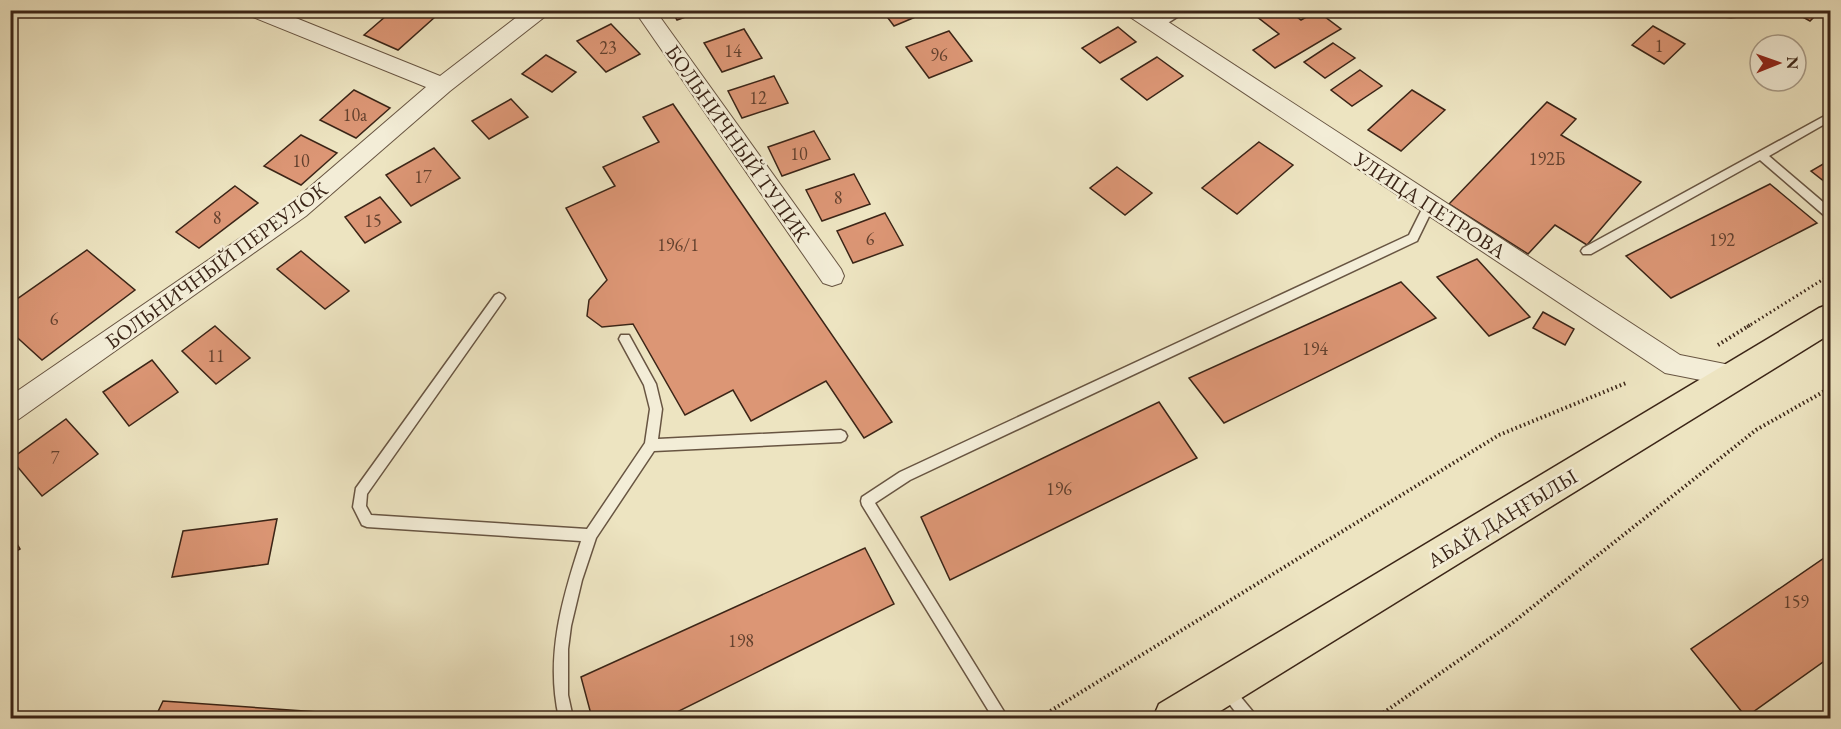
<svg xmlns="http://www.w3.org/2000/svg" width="1841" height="729" font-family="'EB Garamond',serif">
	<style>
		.building { fill: #dc9675; stroke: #3b2517; stroke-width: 1.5 }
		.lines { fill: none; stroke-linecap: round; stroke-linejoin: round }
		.service-casing { stroke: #685542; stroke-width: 3 }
		.minor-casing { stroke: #685542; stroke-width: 2 }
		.primary-casing { stroke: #3b2517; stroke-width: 3 }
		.path-far1 { stroke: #3b2517; stroke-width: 3; stroke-dasharray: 1.5 3; stroke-linecap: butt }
		.path { stroke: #3b2517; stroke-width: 4; stroke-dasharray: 1.5 3; stroke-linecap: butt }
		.service { fill: #f3edd7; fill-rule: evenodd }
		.minor { fill: #f3edd7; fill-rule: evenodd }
		.primary { fill: #ede4c1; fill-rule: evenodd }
		.labels { text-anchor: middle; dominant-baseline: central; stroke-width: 5; stroke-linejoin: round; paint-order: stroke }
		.number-label { font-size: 18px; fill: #63412e }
		.street-label { font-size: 21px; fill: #3b2517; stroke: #f3edd7 }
	</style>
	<rect width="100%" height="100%" fill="#ede4c1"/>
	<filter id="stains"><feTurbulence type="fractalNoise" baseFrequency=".00333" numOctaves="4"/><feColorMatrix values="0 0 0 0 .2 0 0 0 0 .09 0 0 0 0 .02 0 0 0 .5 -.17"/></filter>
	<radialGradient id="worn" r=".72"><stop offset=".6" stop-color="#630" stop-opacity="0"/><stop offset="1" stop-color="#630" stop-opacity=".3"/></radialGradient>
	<g class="building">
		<polygon points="393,10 419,10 435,17 398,50 364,35"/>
		<polygon points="671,10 705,10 677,20"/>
		<polygon points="882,10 932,10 894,26"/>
		<polygon points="1265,10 1288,10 1301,20 1317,11 1341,29 1275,68 1253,50 1279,34 1256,16"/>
		<polygon points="1790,10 1821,10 1810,21"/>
		<polygon points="611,24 640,54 606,72 577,41"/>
		<polygon points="1653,26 1685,44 1664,64 1632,45"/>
		<polygon points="1118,27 1136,42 1100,63 1082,48"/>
		<polygon points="744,29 762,58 722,72 704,43"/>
		<polygon points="949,31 972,61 929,78 906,47"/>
		<polygon points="1333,43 1355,58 1325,78 1304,62"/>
		<polygon points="546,55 576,72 552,92 522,74"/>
		<polygon points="1157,57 1183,76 1147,100 1121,79"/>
		<polygon points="1360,70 1382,86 1352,106 1331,90"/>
		<polygon points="774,76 788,103 742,118 728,91"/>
		<polygon points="354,90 390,108 356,138 320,120"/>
		<polygon points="1412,90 1445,110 1401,151 1368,130"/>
		<polygon points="511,99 528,117 489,139 472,121"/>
		<polygon points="1547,102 1576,119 1561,135 1641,182 1587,245 1555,225 1528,254 1449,204"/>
		<polygon points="673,104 892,422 864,438 826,381 751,421 733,390 685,415 633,324 602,327 587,316 589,300 607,280 566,208 615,186 603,167 659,142 643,117"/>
		<polygon points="814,131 830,159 782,176 768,147"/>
		<polygon points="301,135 337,153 301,185 264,166"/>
		<polygon points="1259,142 1293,165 1237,214 1202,188"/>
		<polygon points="434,148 460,178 411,206 386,175"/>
		<polygon points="1830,160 1830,186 1811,171"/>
		<polygon points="1117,167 1152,193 1125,215 1090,188"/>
		<polygon points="854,174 870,204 822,221 806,190"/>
		<polygon points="1770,184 1817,223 1671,298 1626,256"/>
		<polygon points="235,186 258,203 199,248 176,232"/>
		<polygon points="380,197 401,222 365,243 345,217"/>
		<polygon points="885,213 903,245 853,263 837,231"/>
		<polygon points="87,250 135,290 42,360 10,331 10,304"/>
		<polygon points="301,251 349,291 325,309 277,269"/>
		<polygon points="1477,259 1530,317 1489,336 1437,277"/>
		<polygon points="1401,282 1436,318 1224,423 1189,378"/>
		<polygon points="1543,312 1574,329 1565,345 1533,328"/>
		<polygon points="215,326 250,358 216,384 182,351"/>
		<polygon points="152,360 178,392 129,426 103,392"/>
		<polygon points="1159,402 1197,458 950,580 921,517"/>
		<polygon points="66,419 98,454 42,496 11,459"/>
		<polygon points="277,519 268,564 172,577 183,531"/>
		<polygon points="10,532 20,549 10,555"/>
		<polygon points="865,548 894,604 665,718 592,718 581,677"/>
		<polygon points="1830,554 1830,657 1746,717 1691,649"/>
		<polygon points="163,701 405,718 155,718"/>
	</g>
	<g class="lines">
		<g class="service-casing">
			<g id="service">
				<polygon points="1176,10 1188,10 1160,28 1154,28 1154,24"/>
				<polygon points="1830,113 1830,121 1769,156 1830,208 1830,218 1826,217 1760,160 1591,254 1583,254 1581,251 1583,248"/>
				<polygon points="1430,200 1435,204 1417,241 910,480 875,503 1008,718 993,718 862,505 861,501 862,497 900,472 1409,235 1426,201"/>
				<path d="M499,293L503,295L505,298L503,301L367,494L366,506L371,515L587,529L645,443L650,409L644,385L619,339L621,335H629L656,384L662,409L658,439L841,430L845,432L847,436L845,440L841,442L654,451L596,538L582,580L571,626L568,649V695L573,718H559C545,657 562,599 581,541L367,527L362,525L353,507L356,488L495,295Z"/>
				<polygon points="1225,682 1230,684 1254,713 1256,718 1240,718 1218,689 1220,684"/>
			</g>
		</g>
		<g class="minor-casing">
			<g id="minor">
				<polygon points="245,10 276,10 440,76 526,10 550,10 547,15 450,91 306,216 19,419 10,422 10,396 290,204 426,87 248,15"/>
				<polygon points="634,10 655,10 841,269 844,276 841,283 832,286 823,283"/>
				<polygon points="1124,10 1150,10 1680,355 1745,368 1749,376 1745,384 1736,387 1665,373 1127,15"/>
				<path d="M1712,10H1750L1747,15C1737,18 1725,18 1715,15Z"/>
			</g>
		</g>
		<g class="primary-casing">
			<polygon id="primary" points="1830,304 1830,334 1209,718 1153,718 1159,704 1819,308"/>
		</g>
		<polyline class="path-far1" points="1747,327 1830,275"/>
		<g class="path">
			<polyline points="1718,345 1750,325"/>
			<polyline points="1039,718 1499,435 1626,383"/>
			<polyline points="1376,718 1511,624 1756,430 1830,388"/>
		</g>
		<use href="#service" class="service"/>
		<use href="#minor" class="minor"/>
		<use href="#primary" class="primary"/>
	</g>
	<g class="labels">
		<g class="number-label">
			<text x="1659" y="45">1</text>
			<text x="608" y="47">23</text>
			<text x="733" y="50">14</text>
			<text x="939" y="54">96</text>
			<text x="758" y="97">12</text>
			<text x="355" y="114">10а</text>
			<text x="799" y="153">10</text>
			<text x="1547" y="158">192Б</text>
			<text x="301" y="160">10</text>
			<text x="423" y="176">17</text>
			<text x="838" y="197">8</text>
			<text x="217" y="217">8</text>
			<text x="373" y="220">15</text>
			<text x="870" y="238">6</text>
			<text x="1722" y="239">192</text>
			<text x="678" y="244">196/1</text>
			<text x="54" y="318">6</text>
			<text x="1315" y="348">194</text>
			<text x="216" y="355">11</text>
			<text x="55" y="457">7</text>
			<text x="1059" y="488">196</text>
			<text x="1796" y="601">159</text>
			<text x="741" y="640">198</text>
		</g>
		<g class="street-label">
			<text transform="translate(738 143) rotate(55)">БОЛЬНИЧНЫЙ ТУПИК</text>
			<text transform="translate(1430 205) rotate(33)">УЛИЦА ПЕТРОВА</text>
			<text transform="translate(216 265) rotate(-36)">БОЛЬНИЧНЫЙ ПЕРЕУЛОК</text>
			<text transform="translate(1502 518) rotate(-31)">АБАЙ ДАҢҒЫЛЫ</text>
		</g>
	</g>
	<rect width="1841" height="729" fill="none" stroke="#ede4c1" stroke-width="36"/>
	<rect x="12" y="12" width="1817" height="705" fill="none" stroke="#3b2517" stroke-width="3"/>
	<rect x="18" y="18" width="1805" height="693" fill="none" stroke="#3b2517" stroke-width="1.5"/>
	<g transform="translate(1778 63) rotate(89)"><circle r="28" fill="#f3edd7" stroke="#a99d8a" stroke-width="1.5"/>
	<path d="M0-4.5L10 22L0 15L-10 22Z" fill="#8f2418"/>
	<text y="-9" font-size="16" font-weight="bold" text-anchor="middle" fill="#3b2517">N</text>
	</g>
	<rect width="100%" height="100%" filter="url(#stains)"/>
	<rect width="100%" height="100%" fill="url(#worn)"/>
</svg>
